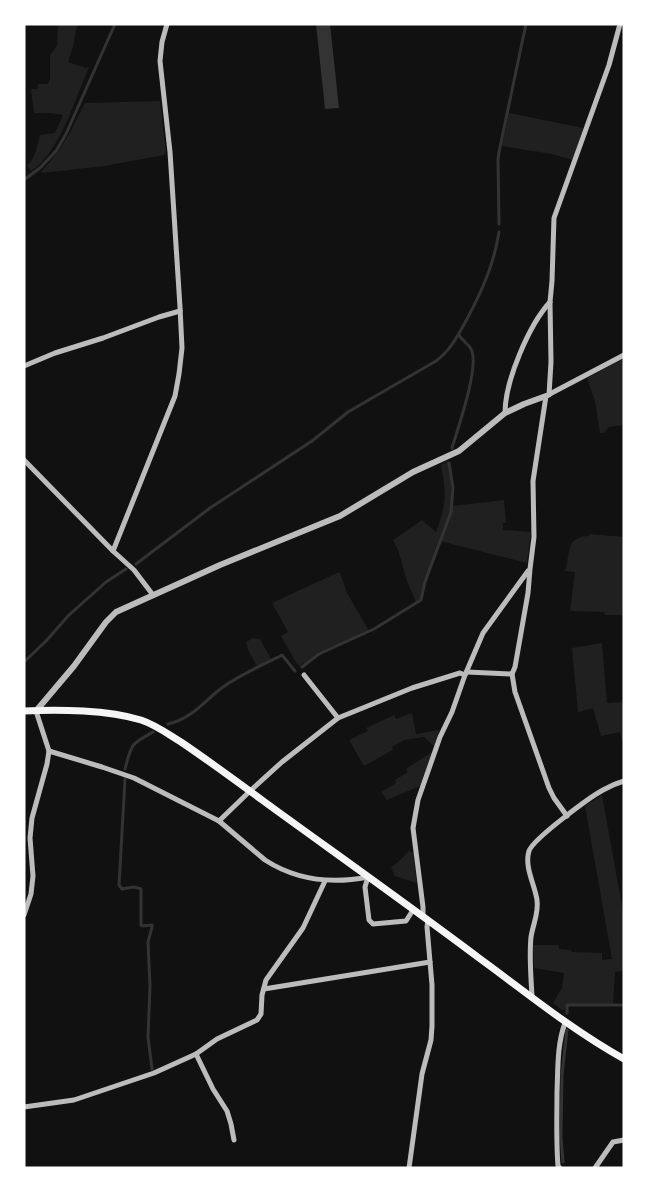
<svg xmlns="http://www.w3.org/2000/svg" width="648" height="1192" font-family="'Roboto Serif',serif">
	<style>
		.green { fill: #202020 }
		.water { fill: #333 }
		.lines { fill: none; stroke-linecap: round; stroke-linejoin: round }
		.stream { stroke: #333; stroke-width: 3 }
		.minor { stroke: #bcbcbc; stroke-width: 5 }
		.tertiary { stroke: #bcbcbc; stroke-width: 6 }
		.secondary { stroke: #f5f5f5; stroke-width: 7 }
	</style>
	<rect width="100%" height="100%" fill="#111"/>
	<g class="green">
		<path d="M58,24H77L73,47L68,62L86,68L89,67C77,95 63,140 42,162C39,165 35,168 31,171L27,166C37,155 36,148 40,135L55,133L63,115L50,113H34L31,89H37L38,84H48L50,79V55L57,46Z"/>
		<polygon points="160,101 166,152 164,155 104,166 42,173 41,172 57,153 68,136 85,103"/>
		<polygon points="509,113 583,128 573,160 552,154 502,146"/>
		<polygon points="624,358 624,425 609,427 604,433 600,433 595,401 587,378"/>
		<path d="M448,461L452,487L451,512L444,531L452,512V506L504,500L506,523H503V530L531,532L527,563L440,541L425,580L421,600L416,602L407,581L398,550L393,540L422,520L436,532C447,503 446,494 441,465Z"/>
		<path d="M589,534L624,537V615H605L604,612L570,611L575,572L565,571C571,554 564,537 589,536Z"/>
		<polygon points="339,572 341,575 347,593 369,631 318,653 300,666 297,664 281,636 288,632 272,603"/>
		<polygon points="253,638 260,639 271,659 257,666 248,650 246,642"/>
		<polygon points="602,643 607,703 624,702 624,748 620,732 601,736 593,708 578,712 572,648"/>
		<polygon points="412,713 416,734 439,730 434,746 424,737 404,740 392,747 393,750 364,766 349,740 368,731 366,728 394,715 396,719"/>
		<polygon points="432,752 420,786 387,800 381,792 396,783 395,780 408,772 406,769"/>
		<polygon points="602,795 624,917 624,971 615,972 613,1004 567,1004 565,1010 562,1010 553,1003 562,988 564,973 534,968 533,945 559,945 559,949 571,950 572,952 602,953 602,960 612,959 585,806"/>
		<polygon points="409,851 413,853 417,883 395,876 391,867 397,863"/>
	</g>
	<polygon class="water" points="316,24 330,24 339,108 325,109"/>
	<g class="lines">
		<g class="stream">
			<polyline points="24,180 41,167 56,151 66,134 115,24"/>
			<polyline points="499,224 498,160 499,152 526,24"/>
			<path d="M452,448C458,428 480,366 471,349C468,343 462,341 459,335"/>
			<path d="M136,564L210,508L312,441L348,412L436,361C451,350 458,335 467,319C482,291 494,264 499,232"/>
			<polyline points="24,662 46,641 69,615 106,582 126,569"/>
			<polyline points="302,667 319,654 374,629 421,600 425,582 451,512 453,488 449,463"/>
			<path d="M168,724C192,719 205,700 223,687C241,674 263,665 282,655L295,671"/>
			<path d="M125,769C132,743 130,745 153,732"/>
			<polyline points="125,779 119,885 122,889 134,887 141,889 141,925 142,926 152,925 152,927 148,942 150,986 148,1037 152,1069"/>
			<polyline points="567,1013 567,1005 624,1005"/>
			<polyline points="563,1162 561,1137 562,1075 567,1030"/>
		</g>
		<g class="minor">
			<polyline points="24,366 55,353 103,338 159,317 180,311"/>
			<polyline points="549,395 551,362 550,302 552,281 554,218 609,65 620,24"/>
			<path d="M505,413C505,381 529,325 550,302"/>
			<polyline points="24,460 113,551 134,570 153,595"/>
			<polyline points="113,551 175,396 179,374 182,348 180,307 170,152 160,61 162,42 167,24"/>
			<polyline points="467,672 512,674 515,667 528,593 530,569 534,537 533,481 546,396 624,355"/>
			<polyline points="512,674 515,692 549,788 554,798 567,816"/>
			<polyline points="304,675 338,718"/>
			<path d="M49,751L102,767L134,778L219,821L265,860C296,880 332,884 368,877L365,887L369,920L373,924L406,921L413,910"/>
			<polyline points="219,821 250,791 282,762 338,718 412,688 460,673 465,675"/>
			<polyline points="24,915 31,894 33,876 30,838 32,818 47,764 49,751 36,711"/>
			<polyline points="423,916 423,907 413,828 418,800 440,737 452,712 465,675 483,633 528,571"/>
			<polyline points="264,989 430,962"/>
			<path d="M532,996C531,977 529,956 531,937C533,924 539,913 537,900C535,885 524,867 529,851C533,839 590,797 603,790C610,786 617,783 624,781"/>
			<polyline points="196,1054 213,1089 227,1111 231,1124 234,1140"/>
			<polyline points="24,1107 74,1100 154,1073 196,1054 217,1039 257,1020 261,1014 262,995 266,980 303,928 325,881"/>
			<polyline points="409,1168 422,1074 431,1040 432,1026 432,985 427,927 428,920"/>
			<path d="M560,1168L558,1166C556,1141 557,1117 557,1092C558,1069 557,1044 565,1023"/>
			<polyline points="595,1168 613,1142 624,1140"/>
		</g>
		<polyline class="tertiary" points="36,711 74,666 106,622 116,612 220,565 340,516 413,472 459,451 505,413 524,404 546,396"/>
		<path class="secondary" d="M24,711C59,709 108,710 141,720C156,725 168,734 181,742C212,763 243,786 273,808C342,858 411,907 479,958C527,993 572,1030 624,1059"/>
	</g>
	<rect width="648" height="1192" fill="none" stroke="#ffffff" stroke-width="51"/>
</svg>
